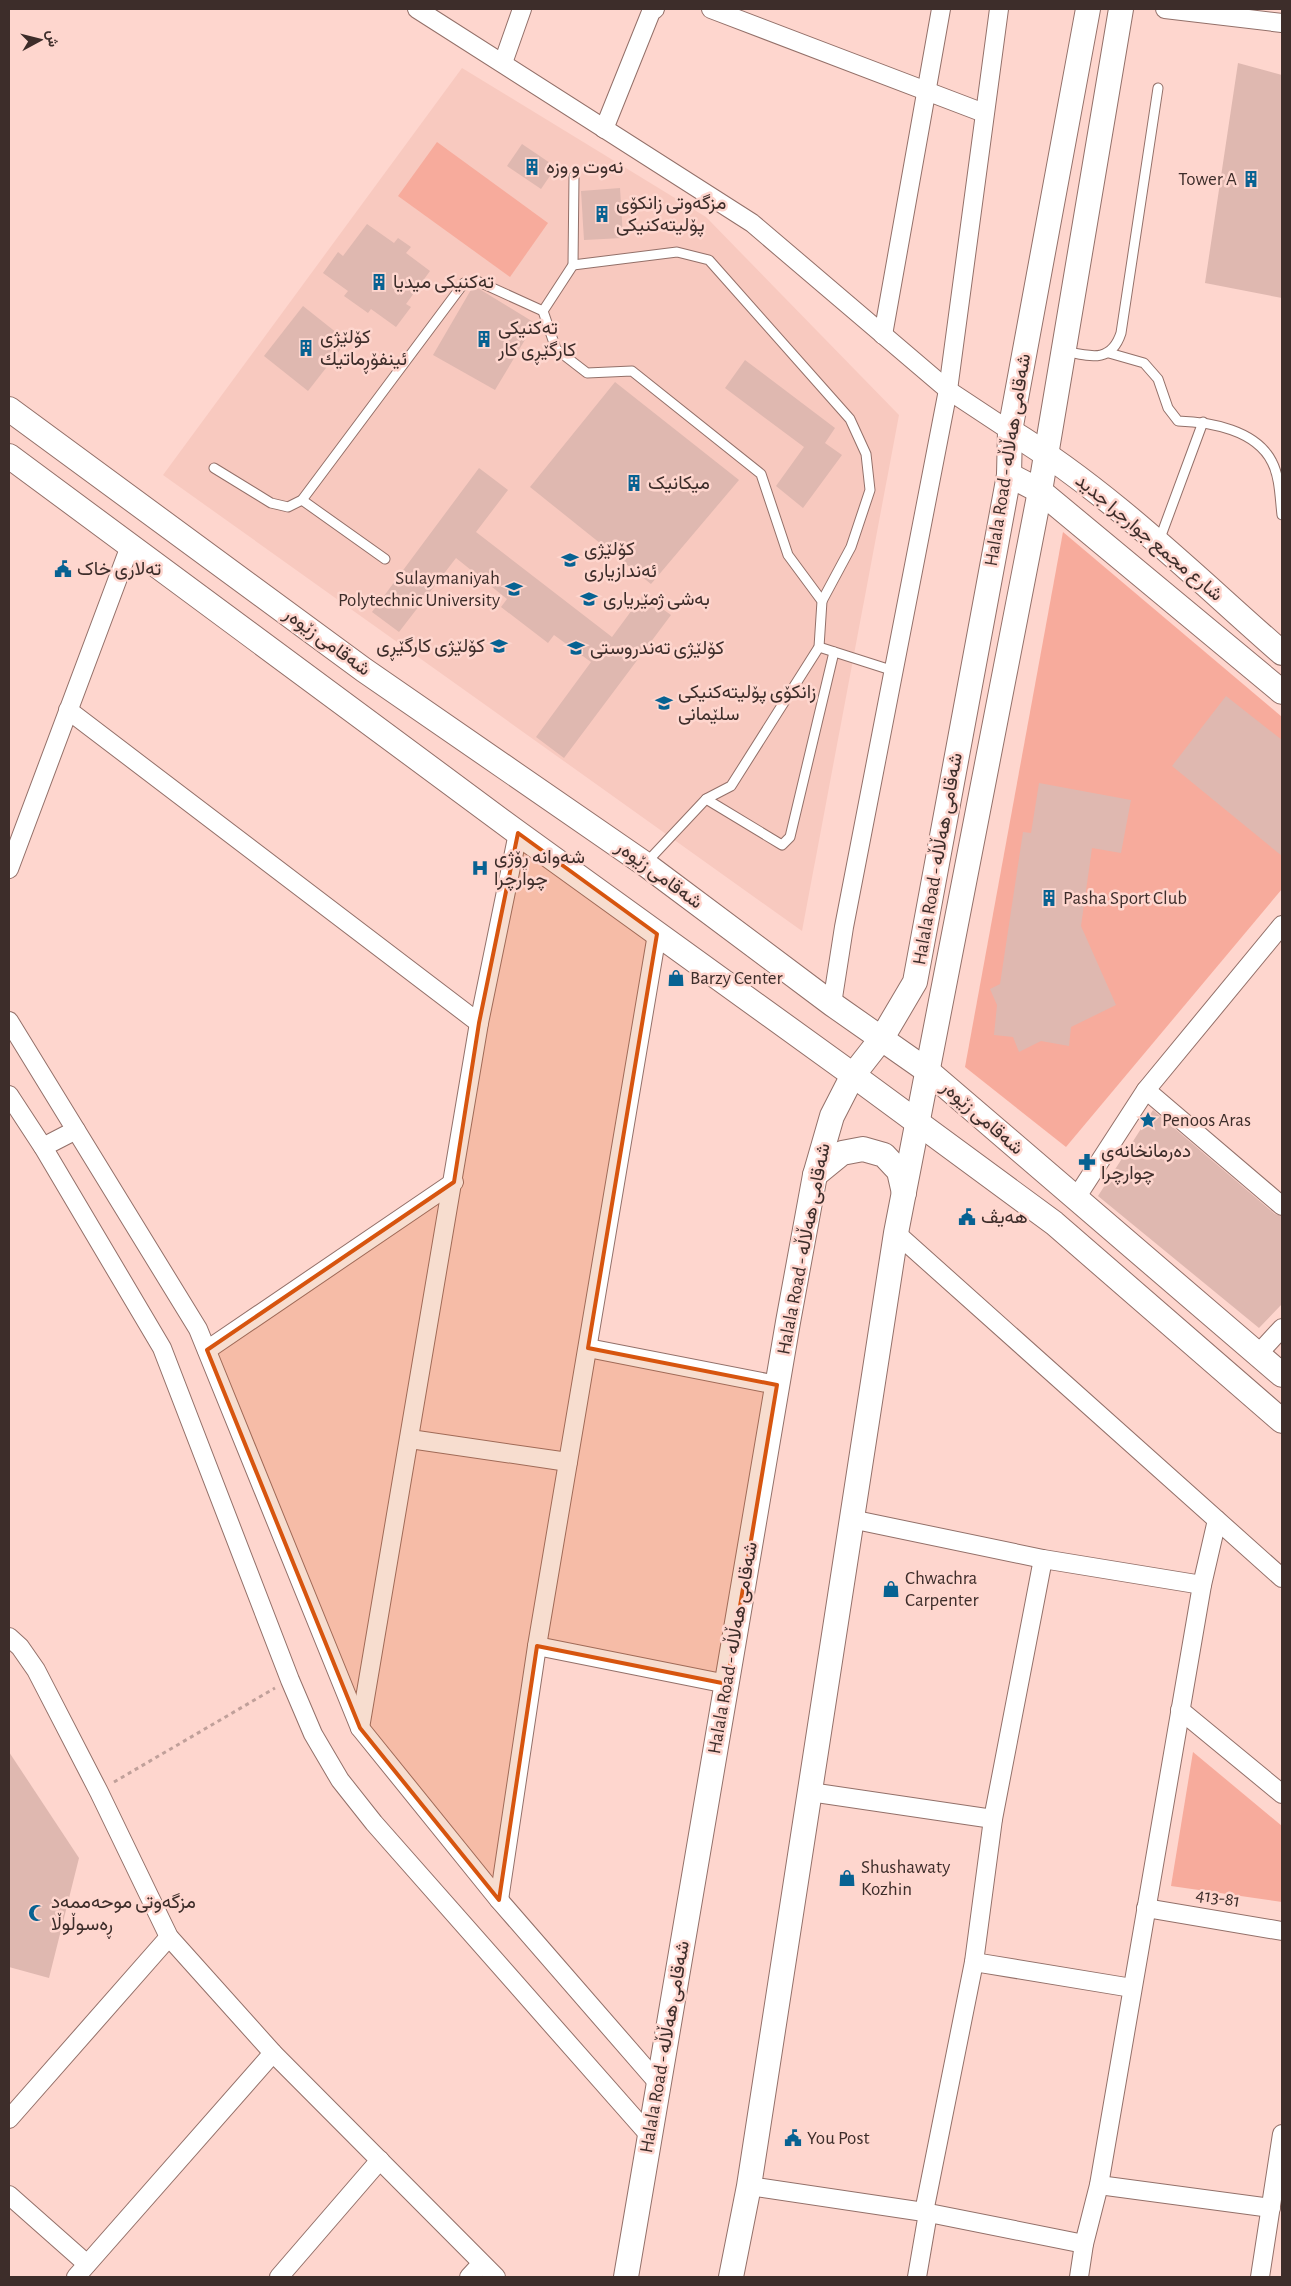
<svg xmlns="http://www.w3.org/2000/svg" width="1291" height="2286" font-family="'Alegreya Sans',Vazirmatn,sans-serif">
	<style>
		.built { fill: #f8c9bf }
		.green { fill: #f7ab9c }
		.building { fill: #dfb8b0 }
		.lines { fill: none; stroke-linecap: round; stroke-linejoin: round }
		.lane-casing { stroke: #937069; stroke-width: 11 }
		.street-casing { stroke: #937069; stroke-width: 20 }
		.secondary-casing { stroke: #937069; stroke-width: 26 }
		.path { stroke: #c0a09a; stroke-width: 3; stroke-dasharray: 4 4; stroke-linecap: butt }
		.lane { stroke: #fff; stroke-width: 9 }
		.street { stroke: #fff; stroke-width: 18 }
		.secondary { stroke: #fff; stroke-width: 24 }
		.marked { fill: #d7550f; fill-opacity: 0.2; stroke: #d7550f; stroke-width: 4; stroke-linejoin: round }
		.labels { text-anchor: middle; dominant-baseline: central; stroke-width: 5; stroke-linejoin: round; paint-order: stroke }
		.poi-label { font-size: 19px; fill: #3d2d2a; stroke: #fed6ce; text-anchor: start }
		.street-label { font-size: 19px; fill: #3d2d2a; stroke: #fed6ce }
	</style>
	<rect width="100%" height="100%" fill="#fed6ce"/>
	<polygon class="built" points="462,68 706,217 899,415 802,931 163,475"/>
	<g class="green">
		<polygon points="437,142 548,223 510,277 398,196"/>
		<polygon points="1063,532 1282,717 1282,889 1066,1147 965,1067"/>
		<polygon points="1193,1752 1282,1826 1282,1902 1171,1886"/>
	</g>
	<g class="building">
		<polygon points="1238,63 1282,75 1282,298 1205,283"/>
		<polygon points="522,144 556,167 541,189 507,166"/>
		<polygon points="620,188 623,238 584,240 581,191"/>
		<polygon points="367,224 394,243 398,238 411,247 406,253 430,271 406,304 411,307 396,327 371,309 368,313 344,296 348,291 323,273 338,252 343,256"/>
		<polygon points="476,287 535,323 495,390 433,355 472,288"/>
		<polygon points="303,306 347,341 308,391 264,356"/>
		<polygon points="745,360 835,428 825,443 842,455 803,508 776,486 804,447 725,388"/>
		<polygon points="615,382 739,480 651,584 530,487"/>
		<polygon points="479,468 508,490 476,532 612,637 643,595 671,615 564,758 536,737 591,662 554,635 548,643 501,607 507,599 456,558 399,632 372,612"/>
		<polygon points="1226,696 1282,740 1282,856 1172,766"/>
		<polygon points="1039,783 1131,800 1121,853 1092,848 1081,926 1116,1005 1071,1027 1069,1046 1041,1041 1019,1052 1013,1037 994,1035 997,1005 990,989 1000,984 1023,832 1031,833"/>
		<polygon points="1153,1110 1275,1214 1282,1216 1282,1304 1259,1328 1098,1196"/>
		<polygon points="9,1752 79,1858 49,1978 9,1967"/>
	</g>
	<g class="lines">
		<g class="lane-casing">
			<g id="lane">
				<polyline points="574,176 573,265 543,311 556,349 587,373 632,371 761,474 788,555 822,601 819,647 731,786 706,799 645,864"/>
				<polyline points="573,265 677,252 709,260 850,419 866,454 870,490 851,547 822,601"/>
				<path d="M1063,351C1089,356 1111,364 1121,333L1158,88"/>
				<path d="M1109,353L1144,363L1158,379L1168,408L1178,421C1211,422 1256,430 1272,462C1280,477 1280,499 1282,515"/>
				<polyline points="214,468 271,503 288,507 302,500 464,283 477,281 543,311"/>
				<polyline points="302,500 385,559"/>
				<polyline points="1159,541 1203,422"/>
				<polyline points="819,647 894,671"/>
				<polyline points="706,799 782,845 790,837 834,652"/>
			</g>
		</g>
		<g class="street-casing">
			<g id="street">
				<polyline points="417,9 752,223 948,390 1010,431"/>
				<polyline points="711,9 984,113"/>
				<polyline points="1165,9 1282,23"/>
				<polyline points="503,63 522,9"/>
				<polyline points="604,129 651,12 655,9"/>
				<polyline points="883,335 941,9"/>
				<polyline points="68,710 479,1023"/>
				<polyline points="9,869 130,546"/>
				<polyline points="832,1004 844,927 948,390 999,9"/>
				<polyline points="9,1021 198,1329 360,1728 499,1900 659,2084"/>
				<polyline points="1146,1090 1282,1206"/>
				<polyline points="9,1095 43,1147 162,1348 290,1680 313,1734 340,1780 374,1823 650,2136"/>
				<polyline points="43,1147 76,1130"/>
				<polyline points="1076,1198 1146,1090 1282,925"/>
				<polyline points="896,1233 1282,1578"/>
				<polyline points="588,1348 777,1385"/>
				<polyline points="207,1350 454,1182"/>
				<polyline points="1258,1354 1282,1328"/>
				<polyline points="410,1439 568,1462"/>
				<polyline points="851,1519 1043,1559 1202,1585"/>
				<polyline points="9,1637 20,1647 36,1670 99,1792 169,1937 273,2053 496,2277"/>
				<polyline points="537,1646 727,1684"/>
				<polyline points="1180,1710 1282,1794"/>
				<polyline points="360,1728 479,1023 518,833"/>
				<polyline points="810,1792 993,1819"/>
				<polyline points="499,1900 537,1646 657,934"/>
				<polyline points="1146,1908 1282,1931"/>
				<polyline points="974,1962 1132,1988"/>
				<polyline points="9,2119 169,1937"/>
				<polyline points="1099,2185 1271,2208"/>
				<polyline points="749,2186 924,2212 1084,2244"/>
				<polyline points="9,2195 87,2264"/>
				<polyline points="924,2212 974,1962 993,1819 1043,1559"/>
				<polyline points="76,2277 273,2053"/>
				<polyline points="279,2277 380,2160"/>
				<polyline points="469,2277 481,2264"/>
				<polyline points="917,2277 928,2213"/>
				<polyline points="1079,2277 1084,2244 1099,2185 1202,1585 1217,1520"/>
				<polyline points="1260,2277 1282,2134"/>
			</g>
		</g>
		<g class="secondary-casing">
			<g id="secondary">
				<polyline points="9,409 364,670 645,864 832,1004 929,1072 1282,1375"/>
				<path d="M1010,431C1110,492 1194,576 1282,653"/>
				<polyline points="9,456 518,833 853,1075 1054,1223 1282,1421"/>
				<polyline points="1009,475 1040,491 1282,692"/>
				<polyline points="815,1175 842,1153 863,1149 884,1155 899,1171 904,1193"/>
				<polyline points="626,2277 788,1322 815,1175 832,1116 853,1075 882,1038 915,982 1009,475 1010,431 1088,9"/>
				<polyline points="731,2277 749,2186 896,1233 1040,491 1121,9"/>
			</g>
		</g>
		<polyline class="path" points="114,1782 275,1688"/>
		<use href="#lane" class="lane"/>
		<use href="#street" class="street"/>
		<use href="#secondary" class="secondary"/>
	</g>
	<path class="marked" d="M518,833L657,934L588,1348L777,1385L727,1684L537,1646L499,1900L360,1728L207,1350L454,1182L479,1023Z"/>
	<defs>
		<g id="building-bare" transform="scale(1.35)"><path d="M-4-6H4V6H1V3H-1V6H-4ZM-2.5-4.3h1.7v1.8h-1.7ZM.8-4.3h1.7v1.8H.8ZM-2.5-1h1.7V.8h-1.7ZM.8-1h1.7V.8H.8Z" fill="#076292" stroke="#fed6ce" stroke-width="2.5" paint-order="stroke"/></g>
		<g id="university-bare" transform="scale(1.35)"><path d="M0-5L7-2L0 1L-7-2ZM-4 1L0 2.5L4 1V4Q0 6-4 4Z" fill="#076292" stroke="#fed6ce" stroke-width="2.5" paint-order="stroke"/></g>
		<g id="civic-bare" transform="scale(1.35)"><path d="M-.6-6.5H3V-4.5H.6V-3L4-1V1h2V6H-6V1h2V-1L-.6-3ZM-1.2 2.5V6h2.4V2.5Z" fill="#076292" stroke="#fed6ce" stroke-width="2.5" paint-order="stroke"/></g>
		<g id="school-bare" transform="scale(1.35)"><path d="M0-5L7-2L0 1L-7-2ZM-4 1L0 2.5L4 1V4Q0 6-4 4Z" fill="#076292" stroke="#fed6ce" stroke-width="2.5" paint-order="stroke"/></g>
		<g id="hospital-bare" transform="scale(1.35)"><path d="M-5-5h3v3.5h4V-5h3V5h-3V1.5h-4V5h-3Z" fill="#076292" stroke="#fed6ce" stroke-width="2.5" paint-order="stroke"/></g>
		<g id="shop-bare" transform="scale(1.35)"><path d="M-5-2.5h2.3a2.7 3.5 0 0 1 5.4 0H5L5.5 6h-11ZM-1.5-2.5h3a1.5 2.3 0 0 0-3 0Z" fill="#076292" stroke="#fed6ce" stroke-width="2.5" paint-order="stroke"/></g>
		<g id="sight-bare" transform="scale(1.35)"><path d="M0-6L1.8-2.2L6-1.7L2.9 1.2L3.7 5.4L0 3.3L-3.7 5.4L-2.9 1.2L-6-1.7L-1.8-2.2Z" fill="#076292" stroke="#fed6ce" stroke-width="2.5" paint-order="stroke"/></g>
		<g id="pharmacy-bare" transform="scale(1.35)"><path d="M-2-6h4v4h4v4h-4v4h-4v-4h-4v-4h4Z" fill="#076292" stroke="#fed6ce" stroke-width="2.5" paint-order="stroke"/></g>
		<g id="mosque-bare" transform="scale(1.35)"><path d="M3.5-4.9A6 6 0 1 0 3.5 4.9A5 5 0 1 1 3.5-4.9Z" fill="#076292" stroke="#fed6ce" stroke-width="2.5" paint-order="stroke"/></g>
	</defs>
	<g fill-rule="evenodd">
		<use href="#building-bare" x="532" y="167"/>
		<use href="#building-bare" x="1251" y="179"/>
		<use href="#building-bare" x="602" y="214"/>
		<use href="#building-bare" x="379" y="282"/>
		<use href="#building-bare" x="484" y="339"/>
		<use href="#building-bare" x="306" y="348"/>
		<use href="#building-bare" x="634" y="483"/>
		<use href="#university-bare" x="570" y="560"/>
		<use href="#civic-bare" x="63" y="569"/>
		<use href="#school-bare" x="514" y="589"/>
		<use href="#university-bare" x="589" y="599"/>
		<use href="#university-bare" x="499" y="646"/>
		<use href="#university-bare" x="576" y="648"/>
		<use href="#university-bare" x="664" y="703"/>
		<use href="#hospital-bare" x="480" y="868"/>
		<use href="#building-bare" x="1049" y="898"/>
		<use href="#shop-bare" x="676" y="978"/>
		<use href="#sight-bare" x="1148" y="1120"/>
		<use href="#pharmacy-bare" x="1087" y="1162"/>
		<use href="#civic-bare" x="967" y="1217"/>
		<use href="#shop-bare" x="891" y="1589"/>
		<use href="#shop-bare" x="847" y="1878"/>
		<use href="#mosque-bare" x="37" y="1913"/>
		<use href="#civic-bare" x="793" y="2138"/>
	</g>
	<g class="labels">
		<g class="poi-label">
			<text x="546" y="167">نەوت و وزە</text>
			<text x="1237" y="179" text-anchor="end">Tower A</text>
			<text x="616" y="203">مزگەوتی زانکۆی<tspan x="616" dy="22">پۆلیتەکنیکی</tspan></text>
			<text x="393" y="282">تەکنیکی میدیا</text>
			<text x="498" y="328">تەکنیکی<tspan x="498" dy="22">کارگێڕی کار</tspan></text>
			<text x="320" y="337">کۆلێژی<tspan x="320" dy="22">ئینفۆڕماتیك</tspan></text>
			<text x="648" y="483">میکانیک</text>
			<text x="584" y="549">کۆلێژی<tspan x="584" dy="22">ئەندازیاری</tspan></text>
			<text x="77" y="569">تەلاری خاک</text>
			<text x="500" y="578" text-anchor="end">Sulaymaniyah<tspan x="500" dy="22">Polytechnic University</tspan></text>
			<text x="603" y="599">بەشی ژمێریاری</text>
			<text x="485" y="646" text-anchor="end">کۆلێژی کارگێڕی</text>
			<text x="590" y="648">کۆلێژی تەندروستی</text>
			<text x="678" y="692">زانکۆی پۆلیتەکنیکی<tspan x="678" dy="22">سلێمانی</tspan></text>
			<text x="494" y="857">شەوانە ڕۆژی<tspan x="494" dy="22">چوارچرا</tspan></text>
			<text x="1063" y="898">Pasha Sport Club</text>
			<text x="690" y="978">Barzy Center</text>
			<text x="1162" y="1120">Penoos Aras</text>
			<text x="1101" y="1151">دەرمانخانەی<tspan x="1101" dy="22">چوارچرا</tspan></text>
			<text x="981" y="1217">ھەیڤ</text>
			<text x="905" y="1578">Chwachra<tspan x="905" dy="22">Carpenter</tspan></text>
			<text x="861" y="1867">Shushawaty<tspan x="861" dy="22">Kozhin</tspan></text>
			<text x="51" y="1902">مزگەوتی موحەممەد<tspan x="51" dy="22">ڕەسوڵوڵا</tspan></text>
			<text x="807" y="2138">You Post</text>
		</g>
		<g class="street-label">
			<text transform="translate(1008 460) rotate(-81)">Halala Road - شەقامی هەڵاڵە</text>
			<text transform="translate(1149 538) rotate(40)">شارع مجمع جوارجرا جديد</text>
			<text transform="translate(327 642) rotate(36)">شەقامی زێوەر</text>
			<text transform="translate(938 859) rotate(-80)">Halala Road - شەقامی هەڵاڵە</text>
			<text transform="translate(659 875) rotate(36)">شەقامی زێوەر</text>
			<text transform="translate(982 1118) rotate(41)">شەقامی زێوەر</text>
			<text transform="translate(804 1249) rotate(-79)">Halala Road - شەقامی هەڵاڵە</text>
			<text transform="translate(733 1648) rotate(-80)">Halala Road - شەقامی هەڵاڵە</text>
			<text transform="translate(1218 1898) rotate(9)">413-81</text>
			<text transform="translate(665 2047) rotate(-80)">Halala Road - شەقامی هەڵاڵە</text>
		</g>
	</g>
	<rect width="1291" height="2286" fill="none" stroke="#3d2d2a" stroke-width="20"/>
	<g transform="translate(40 40) rotate(83)" stroke="#fed6ce" stroke-width="4" paint-order="stroke">
	<path d="M0-4L9 19L0 12L-9 19Z" fill="#3d2d2a"/>
	<text y="-8" font-size="14" font-weight="bold" text-anchor="middle" fill="#3d2d2a">ش</text>
	</g>
</svg>
